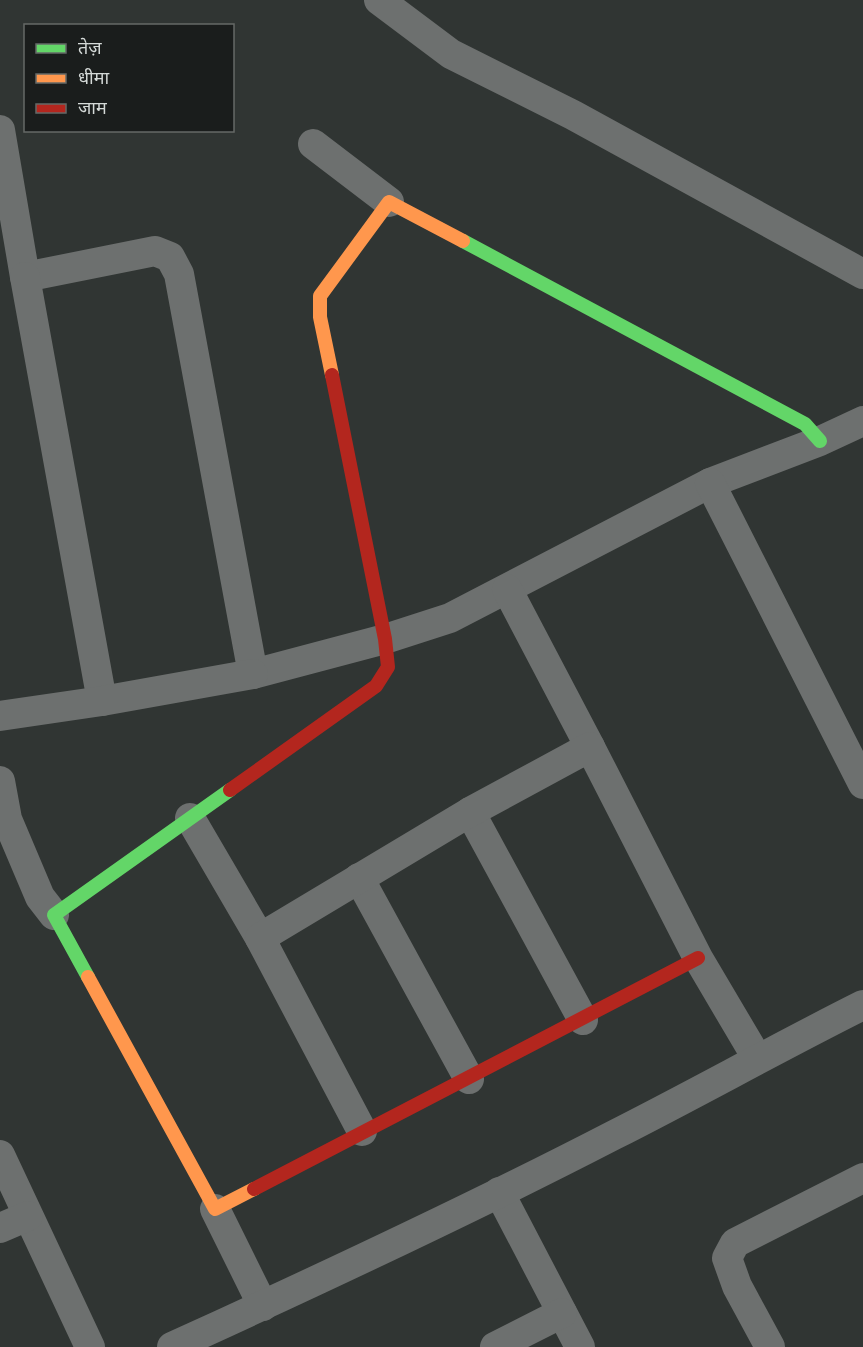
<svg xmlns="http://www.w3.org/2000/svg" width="863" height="1347" font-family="'Open Sans','Noto Sans Devanagari',sans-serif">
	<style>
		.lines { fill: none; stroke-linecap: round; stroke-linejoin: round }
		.street { stroke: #6d706f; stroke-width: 30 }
		.fast { stroke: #63d668; stroke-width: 14 }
		.slow { stroke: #ff974d; stroke-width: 14 }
		.jam { stroke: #b3261e; stroke-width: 14 }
	</style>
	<rect width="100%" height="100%" fill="#303533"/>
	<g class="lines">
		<g class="street">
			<polyline points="379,0 451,54 573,115 863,274"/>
			<polyline points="0,130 25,277 155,251 170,257 179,274 253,674 385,639 450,618 710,483 820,441 863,421"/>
			<polyline points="313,144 389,202"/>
			<polyline points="25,277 102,701"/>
			<polyline points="710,483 863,784"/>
			<polyline points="507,589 590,747"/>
			<polyline points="0,716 102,701 253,674"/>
			<polyline points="0,781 7,819 40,897 54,915"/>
			<polyline points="470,812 583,1020"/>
			<polyline points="190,818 260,938"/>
			<polyline points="359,878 469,1079"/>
			<polyline points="362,1131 260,938 470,812 590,747 698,958 757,1058"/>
			<polyline points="0,1155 90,1347"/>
			<polyline points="499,1192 580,1347"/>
			<polyline points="215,1209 263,1306"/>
			<polyline points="0,1228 28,1216"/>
			<path d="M172,1347C321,1279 469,1210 614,1135C697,1093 779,1047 863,1005"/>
			<polyline points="495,1347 562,1313"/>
			<polyline points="770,1347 737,1286 727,1258 735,1243 863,1178"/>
		</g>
		<g class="fast">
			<polyline points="463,241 805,424 820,441"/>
			<polyline points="88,977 54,915 230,790"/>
		</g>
		<g class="slow">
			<polyline points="332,375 320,317 320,296 389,202 463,241"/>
			<polyline points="88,977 215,1209 254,1189"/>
		</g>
		<g class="jam">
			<polyline points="230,790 376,686 388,667 385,639 332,375"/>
			<polyline points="254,1189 698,958"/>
		</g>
	</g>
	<rect x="24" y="24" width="210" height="108" fill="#1a1d1c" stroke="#656967" stroke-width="1.5"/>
	<rect x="36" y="44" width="30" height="9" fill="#63d668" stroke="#656967" stroke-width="1.5"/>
	<text x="78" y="54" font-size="18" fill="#d5dad8">तेज़</text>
	<rect x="36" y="74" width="30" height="9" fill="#ff974d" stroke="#656967" stroke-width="1.5"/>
	<text x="78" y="84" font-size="18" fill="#d5dad8">धीमा</text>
	<rect x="36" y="104" width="30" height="9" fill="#b3261e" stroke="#656967" stroke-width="1.5"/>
	<text x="78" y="114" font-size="18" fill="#d5dad8">जाम</text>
</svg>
